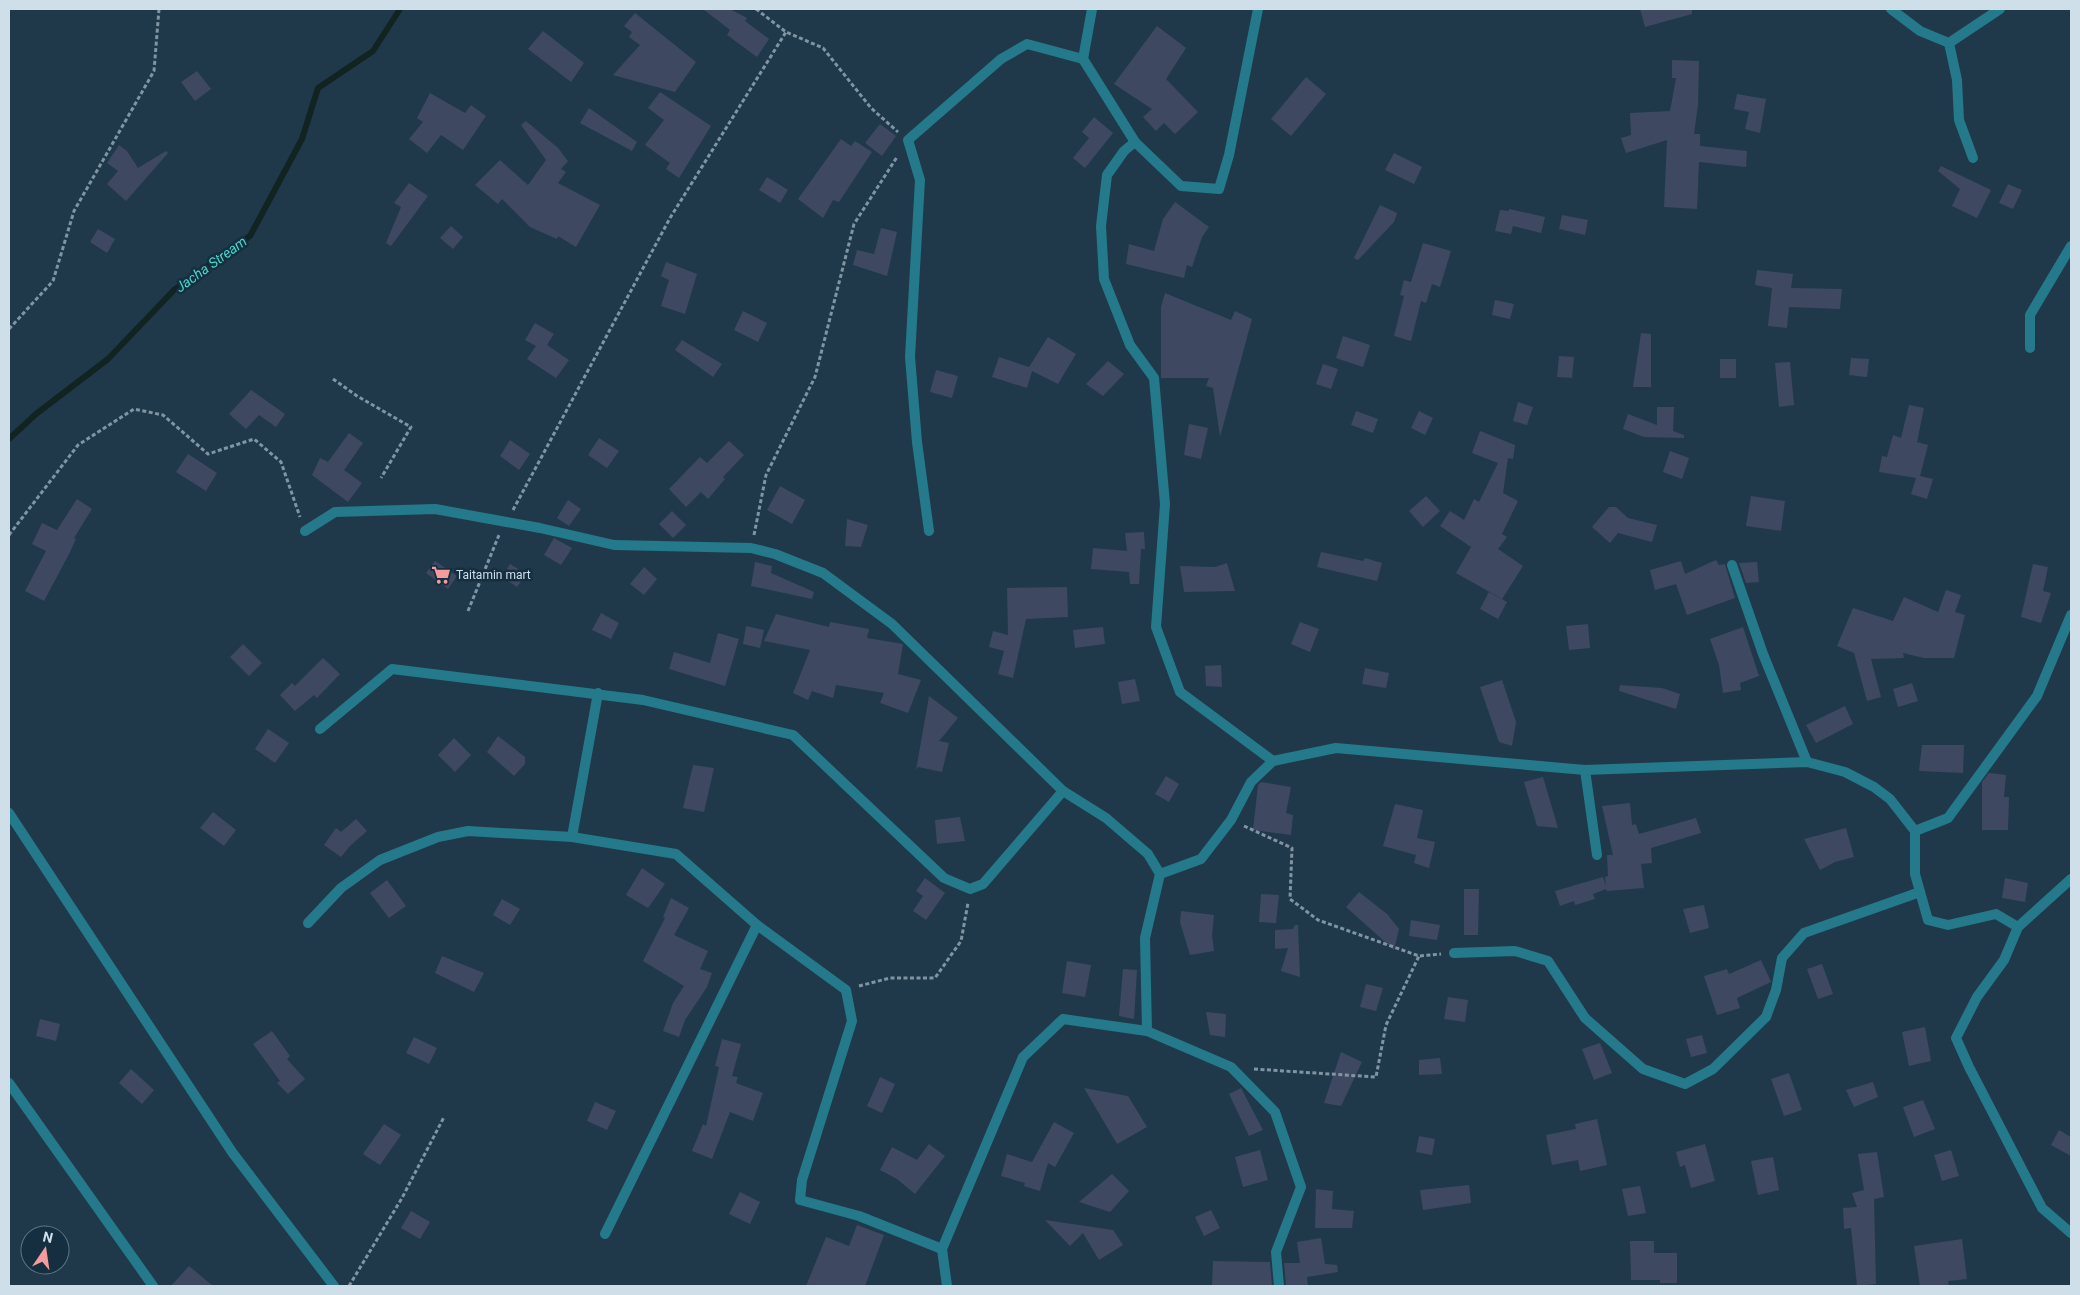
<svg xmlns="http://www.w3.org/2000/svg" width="2080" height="1295" font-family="Roboto,sans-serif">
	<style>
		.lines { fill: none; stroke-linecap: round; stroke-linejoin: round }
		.stream { stroke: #122422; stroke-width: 6 }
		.building { fill: #3e4861 }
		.path { stroke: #8094a2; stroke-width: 3; stroke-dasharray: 4 2.5; stroke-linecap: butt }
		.service { stroke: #247a8a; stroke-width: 10 }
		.minor { stroke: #247a8a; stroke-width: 10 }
		.labels { text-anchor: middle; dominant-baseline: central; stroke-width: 5; stroke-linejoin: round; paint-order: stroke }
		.poi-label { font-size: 12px; fill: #cfdfea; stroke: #152f40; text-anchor: start }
		.water-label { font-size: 14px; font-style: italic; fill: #49d9cb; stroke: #152f40 }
	</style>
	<rect width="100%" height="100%" fill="#1f394b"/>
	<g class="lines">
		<polyline class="stream" points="9,439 36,414 108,359 174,290 250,236 302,139 318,88 373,51 400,9"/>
	</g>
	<g class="building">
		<polygon points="703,9 730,9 747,18 745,21 769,39 757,57 727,35 730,30"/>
		<polygon points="1640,9 1692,9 1692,14 1645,27"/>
		<polygon points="635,13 696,62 675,92 613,75 640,45 629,37 632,32 624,26"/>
		<polygon points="1157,26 1186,48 1166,79 1198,112 1175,134 1164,123 1156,131 1143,117 1152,109 1114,84"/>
		<polygon points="543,31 584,63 571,82 528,49"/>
		<polygon points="1672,60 1699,61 1698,105 1694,134 1700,134 1700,146 1747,151 1746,167 1699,162 1697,209 1664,207 1667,140 1626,153 1621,138 1631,135 1630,113 1670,111 1676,78 1672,78"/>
		<polygon points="197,71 211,89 195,101 181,82"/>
		<polygon points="1306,77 1326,94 1291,136 1271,119"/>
		<polygon points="660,92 711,126 679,178 666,169 670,163 645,145 664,120 648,108"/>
		<polygon points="430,93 465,113 471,105 486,116 463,150 441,135 427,153 409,139 423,122 417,118"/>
		<polygon points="1737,94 1766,99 1760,133 1745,129 1749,112 1734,109"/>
		<polygon points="589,108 637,142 632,151 580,123"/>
		<polygon points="1094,117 1113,133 1085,168 1073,158 1089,138 1082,132"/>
		<polygon points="526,121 558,148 568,161 561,169 566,172 558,183 600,205 576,247 558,236 557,239 530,227 502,199 498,204 475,185 500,160 528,185 546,160 521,125"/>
		<polygon points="880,124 896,136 882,156 865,143"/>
		<polygon points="841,139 851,146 855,141 872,152 839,202 833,200 823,218 798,199"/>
		<polygon points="119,145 127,151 138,168 166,151 168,153 126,201 107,184 118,171 107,163"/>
		<polygon points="1394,153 1422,167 1414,184 1385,170"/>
		<polygon points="1941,166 1991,190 1977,218 1952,206 1960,189 1938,171"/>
		<polygon points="767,177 788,190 780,203 759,190"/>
		<polygon points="409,183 428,196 391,246 386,243 401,207 394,203"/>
		<polygon points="2008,184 2022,190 2013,209 1999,203"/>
		<polygon points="1175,202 1209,227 1202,237 1192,267 1187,265 1184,278 1126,264 1129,244 1154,251 1163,219"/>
		<polygon points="1380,205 1397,213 1394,222 1358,260 1354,258"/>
		<polygon points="1509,209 1545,217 1541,233 1513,226 1511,234 1495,231 1500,210 1509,211"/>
		<polygon points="1562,215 1588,220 1585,235 1559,229"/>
		<polygon points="451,226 463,237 453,249 440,238"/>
		<polygon points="881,228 897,232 887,276 853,265 857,250 874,254"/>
		<polygon points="98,229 115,239 107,253 90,242"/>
		<polygon points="1423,243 1451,251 1440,287 1432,284 1426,303 1421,301 1411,341 1394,336 1404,296 1400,295 1404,280 1411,282"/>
		<polygon points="666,262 697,274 685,314 661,306 669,280 661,276"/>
		<polygon points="1757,270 1793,274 1791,288 1842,289 1840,309 1789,307 1787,328 1768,326 1772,288 1755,285"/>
		<polygon points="1165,293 1231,320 1235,311 1252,319 1220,437 1213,388 1206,386 1209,378 1161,378 1161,307"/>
		<polygon points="1495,300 1514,304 1510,319 1492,315"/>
		<polygon points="743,311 767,323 758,342 734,330"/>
		<polygon points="535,323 554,334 547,345 569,360 556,378 527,359 536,346 525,340"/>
		<polygon points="1641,333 1651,334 1651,387 1633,387"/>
		<polygon points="1343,336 1370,345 1363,367 1336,358"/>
		<polygon points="1048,337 1076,354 1058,384 1032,371 1027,388 992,377 999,357 1029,367"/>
		<polygon points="682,340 722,364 713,377 675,350"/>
		<polygon points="1559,356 1574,357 1572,378 1557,377"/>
		<polygon points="1851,358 1869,359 1867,377 1849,375"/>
		<rect x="1720" y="359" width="16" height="19"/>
		<polygon points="1108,361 1124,374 1103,396 1086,384"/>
		<polygon points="1790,362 1794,405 1779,407 1775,363"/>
		<polygon points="1323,364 1338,369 1331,389 1316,384"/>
		<polygon points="936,370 958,376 952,398 930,392"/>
		<polygon points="251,390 285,414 276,427 259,415 246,429 229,414"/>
		<polygon points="1518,402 1533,407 1527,425 1513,421"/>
		<polygon points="1909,405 1924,408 1917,442 1928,445 1920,476 1933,479 1927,499 1911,494 1916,478 1879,472 1882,456 1887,457 1893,435 1901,438"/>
		<polygon points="1657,407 1674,407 1673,431 1684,435 1684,438 1644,437 1623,429 1628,414 1657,425"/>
		<polygon points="1356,411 1378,419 1373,433 1351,425"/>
		<polygon points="1419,411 1433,418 1425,435 1411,428"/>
		<polygon points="1189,424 1208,428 1201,459 1184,455"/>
		<polygon points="1480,431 1515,445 1513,459 1508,458 1503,493 1518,501 1502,534 1507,537 1498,549 1523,566 1502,599 1456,573 1471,547 1440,526 1450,511 1464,520 1474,499 1479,502 1498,463 1472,453"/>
		<polygon points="349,433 363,443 344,470 362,483 348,502 312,475 320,458 328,462"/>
		<polygon points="599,438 619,451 607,468 588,455"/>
		<polygon points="510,440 530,454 519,470 500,456"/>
		<polygon points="729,441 744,455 723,477 725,479 708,499 701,492 686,507 669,489 700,457 707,463"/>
		<polygon points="1670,451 1689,458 1682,479 1663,472"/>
		<polygon points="188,454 217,473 206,491 176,472"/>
		<polygon points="780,486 805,500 792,524 767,510"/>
		<polygon points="1426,496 1440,511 1423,527 1409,511"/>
		<polygon points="1751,496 1785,501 1781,531 1746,526"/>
		<polygon points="77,499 92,509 74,538 76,539 69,554 44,601 25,591 46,551 32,544 42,523 57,530"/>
		<polygon points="568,500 581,509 569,526 557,518"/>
		<polygon points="1609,507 1616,507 1628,518 1657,525 1652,542 1618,533 1610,543 1592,527"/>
		<polygon points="672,511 686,525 673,538 659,524"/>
		<polygon points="847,519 868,525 861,547 845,546"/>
		<polygon points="1144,532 1145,549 1141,549 1139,584 1130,584 1129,572 1091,569 1093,548 1127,551 1125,533"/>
		<polygon points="554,538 572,548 561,565 544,555"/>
		<polygon points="1321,552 1363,561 1365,558 1382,563 1377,581 1317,567"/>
		<polygon points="1716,560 1719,565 1725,564 1735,598 1687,615 1676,584 1655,590 1650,570 1681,561 1685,574"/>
		<polygon points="435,561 457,576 448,589 426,573"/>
		<polygon points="755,562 772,566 771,573 814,592 812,599 751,586"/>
		<polygon points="1757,562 1759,582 1746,583 1739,563"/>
		<polygon points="1227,563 1235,591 1184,592 1180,566 1215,567"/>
		<polygon points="510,564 526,574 517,587 502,577"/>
		<polygon points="2033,564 2048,567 2043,591 2051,593 2041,623 2021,617"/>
		<polygon points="644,567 657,579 644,595 630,584"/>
		<polygon points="1067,587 1068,617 1026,619 1013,678 998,674 1004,651 989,647 993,631 1008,635 1007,588"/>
		<polygon points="1946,590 1961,595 1955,612 1965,615 1954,658 1924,658 1903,653 1904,658 1871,659 1881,697 1867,701 1854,653 1837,646 1853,608 1893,621 1904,597 1938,612"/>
		<polygon points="1489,592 1507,602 1498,619 1480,609"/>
		<polygon points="601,613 619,623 611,639 592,630"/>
		<polygon points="776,614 829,627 830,622 869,629 867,638 903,644 898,674 921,680 908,713 880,703 884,693 836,685 833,698 812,691 808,700 793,693 810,650 764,641"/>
		<polygon points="1300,622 1319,629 1310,652 1291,644"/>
		<polygon points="1588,624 1590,648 1569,650 1566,626"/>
		<polygon points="746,626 764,630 760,648 743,644"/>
		<polygon points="1103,627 1105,644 1075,648 1073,630"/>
		<polygon points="1743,627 1759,676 1740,683 1741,690 1723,693 1719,665 1710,639"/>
		<polygon points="718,633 739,639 725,686 669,669 674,652 710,663"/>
		<polygon points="243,644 262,663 249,676 230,657"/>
		<polygon points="323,658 340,674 317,698 314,695 295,711 280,695 292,683 295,686"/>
		<polygon points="1221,665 1222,687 1206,686 1205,666"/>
		<polygon points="1365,668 1389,673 1386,688 1362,684"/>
		<polygon points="1135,679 1140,701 1122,704 1118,682"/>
		<polygon points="1502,680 1516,722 1512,746 1499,742 1480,687"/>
		<polygon points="1912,683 1918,701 1898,707 1893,689"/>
		<polygon points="1620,685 1662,688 1680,694 1676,709 1619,691"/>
		<polygon points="929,696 958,718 939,741 949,743 942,772 918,767 916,770"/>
		<polygon points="1845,706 1853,724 1816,743 1806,725"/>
		<polygon points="268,729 289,743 275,763 255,749"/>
		<polygon points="498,736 525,757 525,764 514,776 487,752"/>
		<polygon points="454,738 471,755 455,772 438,755"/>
		<polygon points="1922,745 1964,745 1963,773 1919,771"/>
		<polygon points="693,765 714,768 704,812 683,808"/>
		<polygon points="1989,773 2006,775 2004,797 2009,797 2008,830 1982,830 1982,782"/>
		<polygon points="1166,776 1179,784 1169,802 1155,794"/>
		<polygon points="1543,777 1558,828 1537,826 1524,782"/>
		<polygon points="1261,782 1291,787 1286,813 1293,815 1291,835 1253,830 1258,785"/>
		<polygon points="1630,803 1632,825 1636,824 1639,834 1696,818 1701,833 1651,848 1652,863 1641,864 1644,888 1607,891 1606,889 1593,894 1595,899 1575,905 1574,901 1560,906 1555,891 1603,877 1606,886 1605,877 1608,876 1607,855 1613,855 1602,806"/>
		<polygon points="1395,804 1423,810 1417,838 1435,842 1429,868 1414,863 1416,855 1383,846"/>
		<polygon points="213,812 236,830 224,846 200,828"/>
		<polygon points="960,817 965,841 937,844 935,820"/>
		<polygon points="356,819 367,831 350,846 341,857 324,845 336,828 341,832"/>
		<polygon points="1846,828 1854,857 1835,862 1820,870 1804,839"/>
		<polygon points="642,868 665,884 648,908 626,895"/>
		<polygon points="925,878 945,893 926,920 913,911 923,896 916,891"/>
		<polygon points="2005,878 2028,883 2025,902 2002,898"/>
		<polygon points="387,880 406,906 389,918 370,893"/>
		<polygon points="1464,889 1479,889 1478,935 1464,935"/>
		<polygon points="1359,892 1387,914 1399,929 1394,950 1346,907"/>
		<polygon points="1261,894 1279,895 1276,923 1259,922"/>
		<polygon points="671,898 689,908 674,935 708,951 700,969 712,973 707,987 685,1020 679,1037 663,1031 673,1003 684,986 643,961 665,918 663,917"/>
		<polygon points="502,899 520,909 510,925 493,915"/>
		<polygon points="1704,905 1709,928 1690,933 1683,909"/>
		<polygon points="1181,911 1214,915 1212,935 1214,951 1190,955 1180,922"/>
		<polygon points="1411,920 1440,925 1437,940 1409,936"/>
		<polygon points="1295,925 1298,925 1300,977 1281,971 1288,948 1275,949 1275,930 1293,929"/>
		<polygon points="442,956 484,973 474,992 435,973"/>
		<polygon points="1761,960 1771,982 1737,998 1740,1008 1717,1015 1704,976 1727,969 1729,974"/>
		<polygon points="1067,961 1091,965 1085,997 1062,993"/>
		<polygon points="1822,964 1833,994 1818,999 1807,969"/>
		<polygon points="1123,969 1137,970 1134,1019 1119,1016"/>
		<polygon points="1366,984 1383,988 1376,1011 1360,1007"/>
		<polygon points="1448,997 1468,1000 1465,1022 1444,1019"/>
		<polygon points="1206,1012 1226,1014 1225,1037 1210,1035"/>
		<polygon points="40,1019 60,1024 56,1041 36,1036"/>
		<polygon points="1925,1027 1931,1061 1909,1066 1902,1032"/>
		<polygon points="272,1031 290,1056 287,1059 305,1079 288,1094 277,1083 280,1081 253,1044"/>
		<polygon points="1702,1035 1707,1053 1691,1057 1686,1039"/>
		<polygon points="414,1037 437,1048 429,1064 406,1053"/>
		<polygon points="722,1039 741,1044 732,1076 738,1077 736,1083 763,1093 753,1121 730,1112 712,1159 692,1151 703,1124 706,1126 719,1067 715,1066"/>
		<polygon points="1600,1043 1612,1073 1594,1080 1582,1049"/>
		<polygon points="1341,1052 1362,1062 1341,1106 1324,1103"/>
		<polygon points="1440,1058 1442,1074 1419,1075 1419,1060"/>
		<polygon points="131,1069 154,1090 142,1104 119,1083"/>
		<polygon points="1789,1073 1802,1110 1784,1116 1771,1079"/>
		<polygon points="880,1077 895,1084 882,1113 867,1106"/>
		<polygon points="1873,1082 1878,1097 1854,1107 1846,1090"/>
		<polygon points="1084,1088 1128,1096 1147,1127 1117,1144"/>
		<polygon points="1241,1088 1263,1130 1249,1136 1229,1094"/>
		<polygon points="1923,1100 1935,1129 1914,1137 1903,1107"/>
		<polygon points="595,1102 616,1111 607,1130 587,1121"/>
		<polygon points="1597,1119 1607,1165 1580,1171 1578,1160 1552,1165 1546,1135 1576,1129 1575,1124"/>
		<polygon points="1054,1122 1074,1133 1055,1167 1048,1163 1040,1191 1024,1186 1025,1183 1001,1176 1007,1154 1032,1162"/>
		<polygon points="384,1124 401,1135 380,1165 363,1154"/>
		<polygon points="2059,1130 2071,1137 2071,1156 2051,1145"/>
		<polygon points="1419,1136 1435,1139 1432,1155 1416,1152"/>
		<polygon points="929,1144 945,1156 915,1194 897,1179 880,1170 892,1147 917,1160"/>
		<polygon points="1705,1144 1715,1181 1691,1188 1685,1165 1680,1167 1676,1152"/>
		<polygon points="1260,1150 1268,1180 1243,1187 1235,1157"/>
		<polygon points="1951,1150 1959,1176 1942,1181 1934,1155"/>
		<polygon points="1877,1152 1884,1197 1874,1199 1876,1284 1857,1286 1851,1228 1844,1229 1843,1208 1857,1207 1852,1193 1864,1190 1858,1154"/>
		<polygon points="1773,1157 1779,1190 1758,1195 1751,1161"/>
		<polygon points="1112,1174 1129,1191 1110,1212 1079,1202"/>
		<polygon points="1469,1185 1471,1203 1423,1210 1420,1190"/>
		<polygon points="1640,1186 1646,1213 1628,1216 1622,1189"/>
		<polygon points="1316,1189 1333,1191 1332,1209 1354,1211 1352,1228 1315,1228"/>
		<polygon points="740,1192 760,1202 750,1224 729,1214"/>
		<polygon points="1211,1210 1220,1228 1204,1236 1195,1217"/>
		<polygon points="411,1211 430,1222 420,1239 401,1228"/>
		<polygon points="1045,1220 1113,1230 1123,1245 1099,1260 1083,1233 1070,1246"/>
		<polygon points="857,1225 884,1235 865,1286 806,1286 826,1237 849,1246"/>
		<polygon points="1321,1238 1325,1264 1337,1265 1338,1272 1307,1277 1308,1286 1286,1286 1284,1263 1300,1263 1297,1242"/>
		<polygon points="1962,1239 1967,1279 1948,1281 1949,1286 1920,1286 1914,1246"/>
		<polygon points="1630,1241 1654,1241 1654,1253 1677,1253 1677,1283 1660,1283 1660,1280 1631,1280"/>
		<polygon points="1213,1261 1270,1262 1272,1286 1212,1286"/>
		<polygon points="189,1266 213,1286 171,1286"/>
	</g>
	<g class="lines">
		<g class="path">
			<polyline points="756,9 786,32 823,48 871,108 898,132"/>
			<polyline points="9,329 53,281 74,211 154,71 159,9"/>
			<polyline points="333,379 357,396 411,427 381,478"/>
			<polyline points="513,510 670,218 786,32"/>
			<polyline points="9,535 78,445 134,409 163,415 208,454 254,439 281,462 300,517"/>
			<polyline points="754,535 766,475 815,377 854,224 897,157"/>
			<polyline points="468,611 499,535"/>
			<polyline points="1244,826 1292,848 1290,899 1318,920 1419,956 1441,954"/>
			<polyline points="859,986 890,978 935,978 961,941 968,903"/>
			<polyline points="1254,1069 1376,1077 1386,1025 1419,956"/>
			<polyline points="349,1286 402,1198 444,1117"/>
		</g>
		<g class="service">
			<polyline points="1949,43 1957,80 1959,120 1973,158"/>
			<polyline points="1135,142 1124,151 1107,175 1101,226 1104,279 1130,345 1154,378 1165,504 1156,627 1180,692 1273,761"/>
			<polyline points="2030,348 2030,315 2071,246"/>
			<polyline points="929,531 917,442 910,357 920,180 908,140 1001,59 1027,44 1083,59"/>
			<polyline points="1915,831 1948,818 2037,696 2071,615"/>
		</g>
		<g class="minor">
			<polyline points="1092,9 1083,59 1135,142 1181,186 1219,189 1229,155 1258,9"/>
			<polyline points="1891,9 1920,31 1949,43 2000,9"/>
			<polyline points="305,531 335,512 435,509 540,528 614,545 751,548 775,554 823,573 892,624 1063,791 1106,818 1148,854 1160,874 1145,938 1147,1031"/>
			<polyline points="1732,565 1763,654 1807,762"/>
			<polyline points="320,729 392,669 643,700 793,735 944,878 970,889 983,884 1063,791"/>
			<polyline points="1585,770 1597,855"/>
			<polyline points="9,813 232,1152 334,1286"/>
			<polyline points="572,837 598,693"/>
			<polyline points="1160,874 1201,859 1231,820 1251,782 1273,761 1336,748 1585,770 1807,762 1845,772 1874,787 1890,799 1915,831 1915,874 1928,920 1948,925 1996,914 2018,927"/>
			<polyline points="2071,879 2018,927 2004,960 1977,997 1956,1038 1969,1067 2042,1208 2071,1233"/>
			<polyline points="308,923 341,888 380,860 438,837 468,831 572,837 676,854 757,925 846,990 852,1021 802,1180 800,1200 859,1216 942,1249"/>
			<polyline points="1454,953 1515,951 1548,961 1585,1018 1643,1069 1685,1084 1713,1069 1766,1017 1776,990 1782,958 1804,933 1920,892"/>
			<polyline points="9,1083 153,1286"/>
			<polyline points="605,1234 757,925"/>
			<polyline points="947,1286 942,1249 1023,1057 1063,1019 1147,1031 1231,1067 1275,1112 1301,1187 1276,1252 1279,1286"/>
		</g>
	</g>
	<defs>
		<g id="supermarket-bare" transform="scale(1.5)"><path d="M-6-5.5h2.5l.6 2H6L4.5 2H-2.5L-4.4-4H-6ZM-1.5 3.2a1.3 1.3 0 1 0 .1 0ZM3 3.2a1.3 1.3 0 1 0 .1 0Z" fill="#f59b9e" stroke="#152f40" stroke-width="2.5" paint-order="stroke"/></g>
	</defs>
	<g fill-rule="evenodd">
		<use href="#supermarket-bare" x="441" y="575"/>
	</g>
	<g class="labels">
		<g class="poi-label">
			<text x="456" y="575">Taitamin mart</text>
		</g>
		<g class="water-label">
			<text transform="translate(211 264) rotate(-36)">Jacha Stream</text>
		</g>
	</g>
	<rect width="2080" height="1295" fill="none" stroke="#cfdfea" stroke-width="20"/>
	<g transform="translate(45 1250) rotate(13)"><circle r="24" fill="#152f40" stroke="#5f7584"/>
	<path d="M0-4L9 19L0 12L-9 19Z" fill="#f59b9e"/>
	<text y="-8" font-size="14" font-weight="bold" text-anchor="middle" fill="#cfdfea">N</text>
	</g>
</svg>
